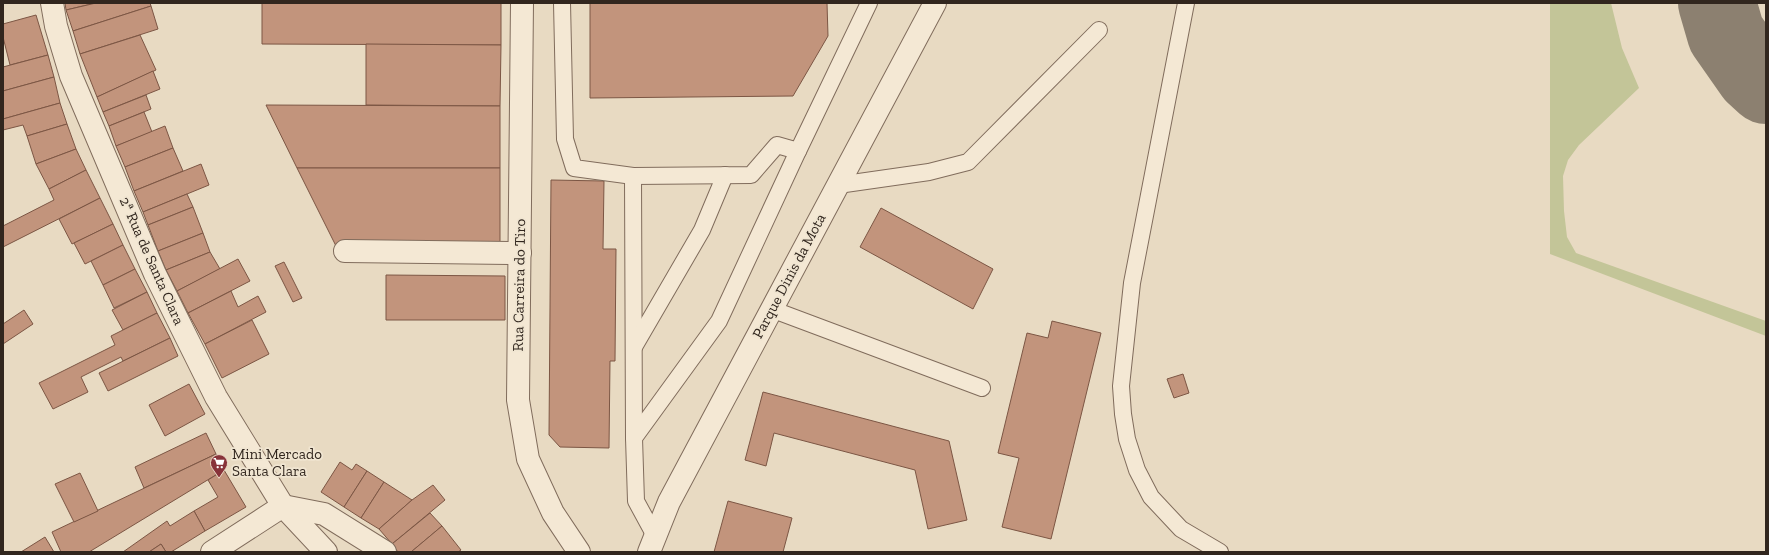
<svg xmlns="http://www.w3.org/2000/svg" width="1769" height="555" font-family="'Zilla Slab',serif">
	<style>
		.green { fill: #c3c598 }
		.lines { fill: none; stroke-linecap: round; stroke-linejoin: round }
		.taxiway { stroke: #8c8070; stroke-width: 78 }
		.building { fill: #c2947c; stroke: #7c5644 }
		.service-casing { stroke: #806c5c; stroke-width: 18 }
		.minor-casing { stroke: #806c5c; stroke-width: 24 }
		.service { stroke: #f4e8d4; stroke-width: 16 }
		.minor { stroke: #f4e8d4; stroke-width: 22 }
		.labels { text-anchor: middle; dominant-baseline: central; stroke-width: 3.5; stroke-linejoin: round; paint-order: stroke }
		.street-label { font-size: 15px; fill: #31261e; stroke: #f0e5d1 }
		.poi-label { font-size: 15px; fill: #31261e; stroke: #f0e5d1; text-anchor: start }
	</style>
	<rect width="100%" height="100%" fill="#e8dac2"/>
	<polygon class="green" points="1550,3 1611,3 1622,48 1639,88 1579,145 1568,160 1563,176 1564,211 1567,237 1576,253 1766,321 1766,336 1550,254"/>
	<g class="lines">
		<polyline class="taxiway" points="1717,3 1726,34 1754,74 1766,85"/>
	</g>
	<g class="building">
		<polygon points="65,3 96,3 66,10"/>
		<polygon points="96,3 150,3 151,6 73,31 66,10"/>
		<polygon points="262,3 501,3 501,45 262,44"/>
		<polygon points="590,3 827,3 828,36 793,96 590,98"/>
		<polygon points="151,6 158,29 80,54 73,31"/>
		<polygon points="36,15 48,55 10,65 3,37 3,24"/>
		<polygon points="140,35 156,70 97,97 80,54"/>
		<polygon points="366,44 501,45 500,106 366,105"/>
		<polygon points="48,55 54,77 3,91 3,67"/>
		<polygon points="153,71 160,89 103,112 97,97"/>
		<polygon points="54,77 60,103 3,119 3,91"/>
		<polygon points="146,95 151,109 109,126 103,112"/>
		<polygon points="60,103 67,124 27,136 23,125 3,130 3,119"/>
		<polygon points="266,105 500,106 500,168 297,168"/>
		<polygon points="144,112 152,132 116,146 109,126"/>
		<polygon points="67,124 76,149 36,164 27,136"/>
		<polygon points="165,126 173,148 125,167 116,146"/>
		<polygon points="173,148 183,171 134,191 125,167"/>
		<polygon points="76,149 86,170 49,189 36,164"/>
		<polygon points="201,164 209,185 143,212 134,191"/>
		<polygon points="297,168 500,168 500,247 336,246"/>
		<polygon points="86,170 100,198 3,247 3,226 54,200 49,189"/>
		<polygon points="551,180 604,181 603,249 616,249 615,361 610,361 609,448 560,447 549,435"/>
		<polygon points="187,194 193,207 148,225 143,212"/>
		<polygon points="100,198 113,224 72,244 59,219"/>
		<polygon points="193,207 203,233 158,251 148,225"/>
		<polygon points="881,208 993,269 973,309 860,247"/>
		<polygon points="113,224 123,245 85,264 74,243"/>
		<polygon points="203,233 210,252 166,270 158,251"/>
		<polygon points="123,245 135,269 103,285 91,261"/>
		<polygon points="210,252 220,269 177,291 166,270"/>
		<polygon points="238,259 250,281 188,313 177,291"/>
		<polygon points="284,262 302,298 293,302 275,266"/>
		<polygon points="135,269 147,292 114,308 103,285"/>
		<polygon points="386,275 505,276 505,320 386,320"/>
		<polygon points="231,291 238,307 258,296 266,312 205,344 188,313"/>
		<polygon points="147,292 157,313 123,330 112,310"/>
		<polygon points="24,310 33,324 3,344 3,324"/>
		<polygon points="157,313 170,338 123,361 121,357 81,377 88,392 53,409 39,383 115,345 111,336"/>
		<polygon points="252,320 269,354 222,378 205,344"/>
		<polygon points="1052,321 1101,333 1051,539 1002,527 1019,458 998,453 1027,333 1048,338"/>
		<polygon points="170,338 178,356 108,391 99,373"/>
		<polygon points="1183,374 1189,393 1174,398 1167,379"/>
		<polygon points="189,384 205,414 165,436 149,405"/>
		<polygon points="763,392 949,441 967,520 928,529 915,470 774,433 766,466 745,460"/>
		<polygon points="206,433 216,454 144,488 135,467"/>
		<polygon points="216,454 224,470 89,552 61,552 52,532"/>
		<polygon points="340,462 352,470 356,464 367,471 344,507 321,492"/>
		<polygon points="224,470 246,507 205,531 194,511 218,497 208,480"/>
		<polygon points="367,471 384,482 361,518 344,507"/>
		<polygon points="80,473 98,511 74,522 55,484"/>
		<polygon points="384,482 412,500 379,529 361,518"/>
		<polygon points="433,485 445,500 392,544 379,529 412,500"/>
		<polygon points="728,501 792,518 783,552 714,552"/>
		<polygon points="194,511 205,531 171,552 166,552 161,544 149,552 123,552 167,521 170,526"/>
		<polygon points="430,513 442,526 411,552 398,552 392,544"/>
		<polygon points="442,526 461,550 458,552 411,552"/>
		<polygon points="45,537 54,552 21,552"/>
		<polygon points="161,544 166,552 149,552"/>
	</g>
	<g class="lines">
		<g class="service-casing">
			<g id="service">
				<polyline points="562,3 565,139 574,168 633,176 751,175 777,145 798,151 869,3"/>
				<polyline points="1186,3 1132,283 1121,386 1123,414 1127,439 1137,470 1151,497 1181,529 1220,552"/>
				<polyline points="633,176 634,438"/>
				<polyline points="838,185 929,172 968,162 1099,30"/>
				<polyline points="771,309 982,388"/>
				<polyline points="634,347 702,230 725,175"/>
				<polyline points="655,536 636,501 634,438 719,321 798,151"/>
			</g>
		</g>
		<g class="minor-casing">
			<g id="minor">
				<polyline points="52,3 56,26 71,76 155,274 216,397 283,506 326,552"/>
				<polyline points="522,3 518,400 528,459 553,513 579,552"/>
				<polyline points="345,251 520,253"/>
				<polyline points="212,552 283,506 324,514 385,552"/>
				<polyline points="649,552 669,502 935,3"/>
			</g>
		</g>
		<use href="#service" class="service"/>
		<use href="#minor" class="minor"/>
	</g>
	<defs>
		<g id="supermarket-pin" transform="scale(0.9)"><path d="M0 17L-7.5 6A9.5 9.5 0 1 1 7.5 6Z" fill="#88333a" stroke="#f0e5d1"/><path d="M-6-5.5h2.5l.6 2H6L4.5 2H-2.5L-4.4-4H-6ZM-1.5 3.2a1.3 1.3 0 1 0 .1 0ZM3 3.2a1.3 1.3 0 1 0 .1 0Z" fill="#fff"/></g>
	</defs>
	<g fill-rule="evenodd">
		<use href="#supermarket-pin" x="219" y="463"/>
	</g>
	<g class="labels">
		<g class="street-label">
			<text transform="translate(152 261) rotate(66)">2ª Rua de Santa Clara</text>
			<text transform="translate(789 276) rotate(-62)">Parque Dinis da Mota</text>
			<text transform="translate(519 285) rotate(-89)">Rua Carreira do Tiro</text>
		</g>
		<g class="poi-label">
			<text x="232" y="454">Mini Mercado<tspan x="232" dy="17">Santa Clara</tspan></text>
		</g>
	</g>
	<rect width="1769" height="555" fill="none" stroke="#31261e" stroke-width="8"/>
</svg>
